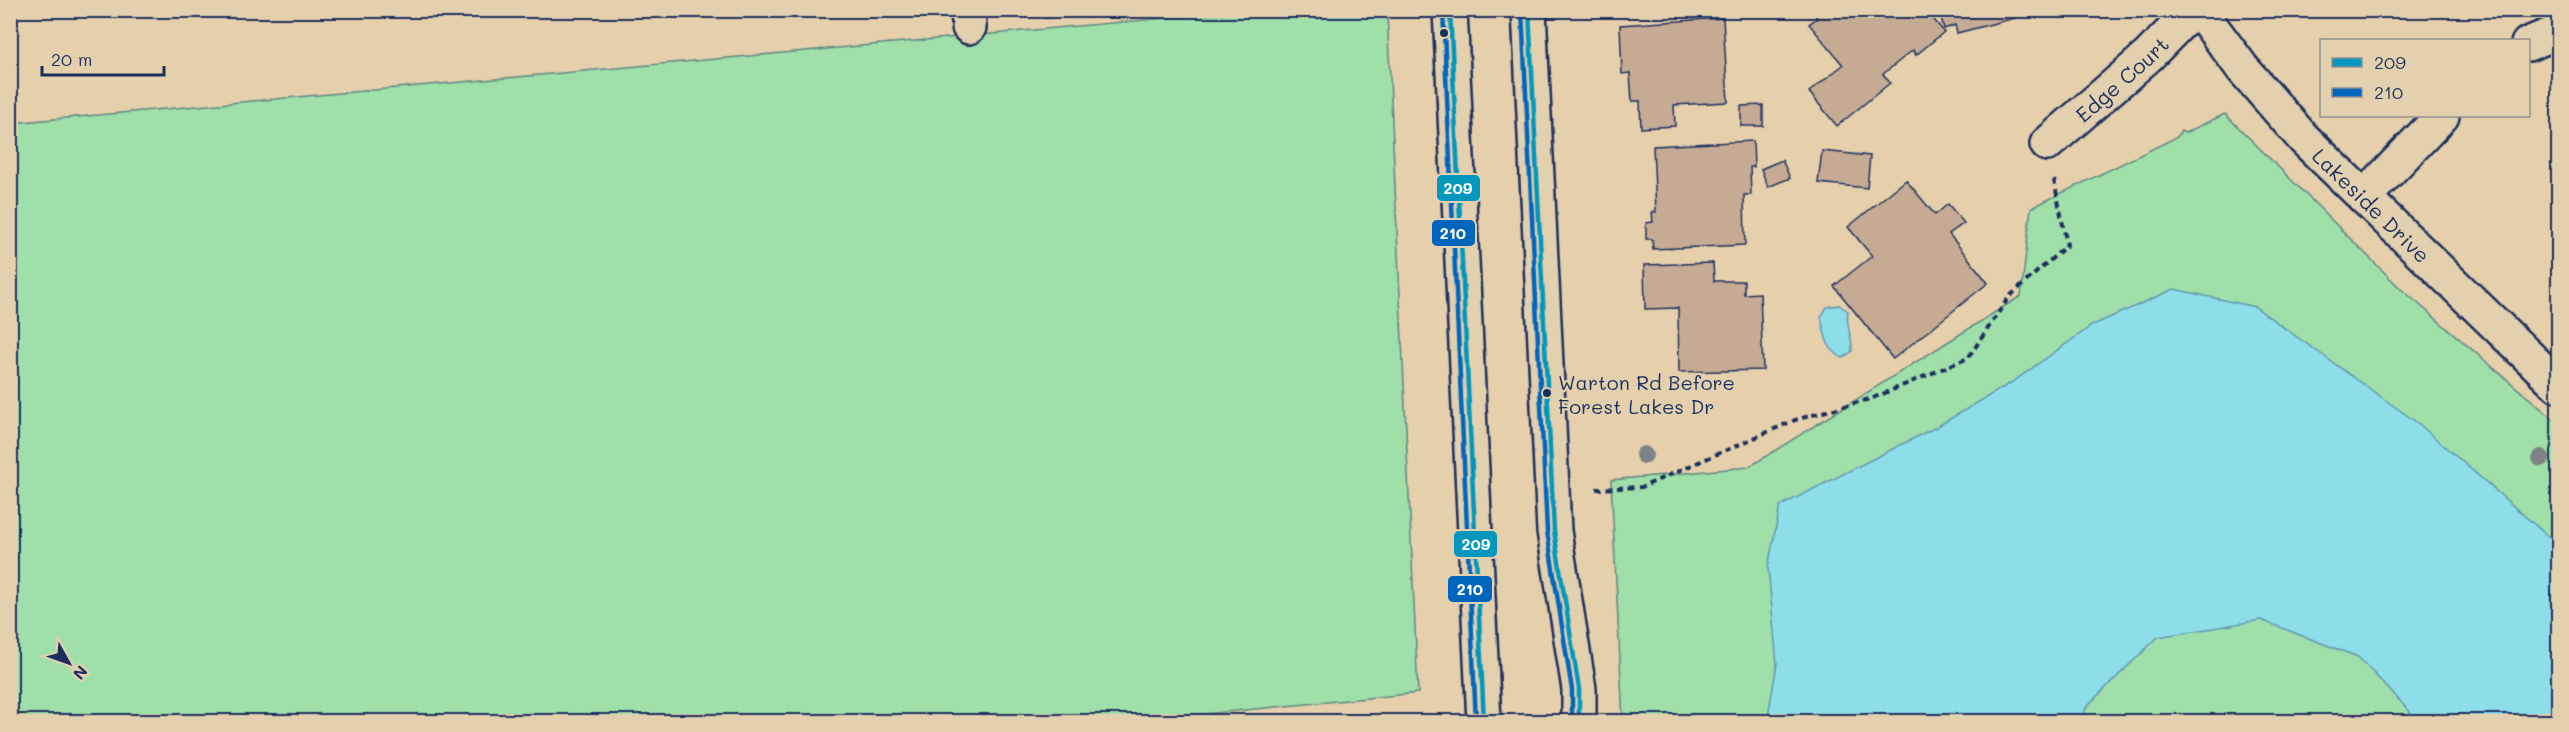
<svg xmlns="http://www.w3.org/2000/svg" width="2569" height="732" font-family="Mali,sans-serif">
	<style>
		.green { fill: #9fdfa9; stroke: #5d8784; stroke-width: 1.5 }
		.water { fill: #8edee9; stroke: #6098b1; stroke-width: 1.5 }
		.building { fill: #c6ab94; stroke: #1b2f5e; stroke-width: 1.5 }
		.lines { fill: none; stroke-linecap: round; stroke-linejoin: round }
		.minor-casing { stroke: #1b2f5e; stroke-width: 38 }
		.primary-casing { stroke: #1b2f5e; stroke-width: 38 }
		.path { stroke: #1b2f5e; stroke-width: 4; stroke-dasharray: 6 4.5; stroke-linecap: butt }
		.minor { stroke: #e3d0ae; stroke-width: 33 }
		.primary { stroke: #e3d0ae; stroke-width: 33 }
		.bus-1-casing { stroke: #e3d0ae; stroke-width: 9 }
		.bus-2-casing { stroke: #e3d0ae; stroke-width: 9 }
		.bus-1 { stroke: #0497bd; stroke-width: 4.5 }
		.bus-2 { stroke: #0065bd; stroke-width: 4.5 }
		.tree { fill: #7e8185 }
		.bus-dot { fill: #1b2f5e; stroke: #e3d0ae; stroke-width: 2 }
		.labels { text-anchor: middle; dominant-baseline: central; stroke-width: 4.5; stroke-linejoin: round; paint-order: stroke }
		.bus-label { font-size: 20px; fill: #1b2f5e; stroke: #e3d0ae; text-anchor: start }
		.street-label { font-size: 21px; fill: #1b2f5e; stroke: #e3d0ae }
		.line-badge { stroke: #e3d0ae; stroke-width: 2 }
		.badge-label { font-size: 16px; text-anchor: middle; font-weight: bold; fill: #fff }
	</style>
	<rect width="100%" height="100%" fill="#e6cfab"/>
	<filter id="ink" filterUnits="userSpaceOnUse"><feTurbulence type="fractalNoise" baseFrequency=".0167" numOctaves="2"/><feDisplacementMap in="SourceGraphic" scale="12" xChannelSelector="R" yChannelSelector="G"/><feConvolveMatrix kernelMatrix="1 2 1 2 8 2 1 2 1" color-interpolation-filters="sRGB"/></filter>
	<g filter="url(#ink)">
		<g class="green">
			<polygon points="1244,11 1387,11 1418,693 1123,722 11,722 11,123"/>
			<polygon points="2225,114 2400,288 2558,423 2558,721 1623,721 1611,480 1749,467 2021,296 2031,208 2177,137 2181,131 2185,133"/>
		</g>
		<g class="water">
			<polygon points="2174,289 2255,307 2419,424 2558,545 2558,721 2419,721 2358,657 2261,620 2158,637 2087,706 2081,721 1767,721 1777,664 1768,567 1780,506 1938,426 2014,381 2093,325"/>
			<path d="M1839,305L1848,311C1845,327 1853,336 1852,351L1843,358C1825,349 1825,334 1821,317L1827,307Z"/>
		</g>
		<g class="building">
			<polygon points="1044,10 1137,10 1045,18"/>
			<polygon points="1811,10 1926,10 1944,32 1916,55 1913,50 1883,74 1890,83 1837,126 1809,92 1843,65 1809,24 1817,18"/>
			<polygon points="1939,10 2046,10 1957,33 1955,25 1944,29"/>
			<polygon points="1723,18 1728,102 1674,105 1675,126 1641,128 1640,101 1632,101 1630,73 1622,74 1620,25"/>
			<polygon points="1763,105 1763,126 1741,126 1741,106"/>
			<polygon points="1753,141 1754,167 1750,167 1751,195 1744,195 1745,245 1653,249 1652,239 1646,239 1646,223 1653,222 1652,212 1656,212 1653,146"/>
			<polygon points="1822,151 1870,156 1867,188 1818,183"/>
			<polygon points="1782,160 1790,178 1768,187 1761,169"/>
			<polygon points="1906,180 1935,215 1948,204 1964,223 1949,234 1988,283 1893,359 1834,286 1872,256 1848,227"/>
			<polygon points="1713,263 1714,281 1744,281 1744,294 1760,293 1763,370 1679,372 1678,308 1645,309 1644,265"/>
		</g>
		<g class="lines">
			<g class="minor-casing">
				<g id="minor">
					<polyline points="968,10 969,27"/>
					<path id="s1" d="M2199,10L2243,69L2304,139L2558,385"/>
					<polyline points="2528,44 2558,32"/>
					<path id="s2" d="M2047,144L2148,56L2193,10"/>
					<polyline points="2364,197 2442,116"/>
				</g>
			</g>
			<g class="primary-casing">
				<g id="primary">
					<polyline points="1450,10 1484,722"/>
					<polyline points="1529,10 1554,531 1579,689 1579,722"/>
				</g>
			</g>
			<polyline class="path" points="1596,489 1642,487 1795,420 1873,398 1968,358 2009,297 2067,245 2054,180"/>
			<use href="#minor" class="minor"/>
			<use href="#primary" class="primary"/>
			<g class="bus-1-casing">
				<g id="bus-1">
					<polyline points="1450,10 1484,722"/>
					<polyline points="1529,10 1554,531 1579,689 1579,722"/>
				</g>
			</g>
			<g class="bus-2-casing">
				<g id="bus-2">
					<polyline points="1443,10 1476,722"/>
					<polyline points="1522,10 1547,531 1572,690 1572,722"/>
				</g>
			</g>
			<use href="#bus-1" class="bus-1"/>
			<use href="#bus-2" class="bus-2"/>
		</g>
		<g class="tree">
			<circle cx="1644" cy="455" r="9"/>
			<circle cx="2541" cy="458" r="9"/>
		</g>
	</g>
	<g class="bus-dot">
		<circle cx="1444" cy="33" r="5"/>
		<circle cx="1547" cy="393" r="5"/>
	</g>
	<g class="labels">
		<g class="bus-label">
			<text x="1558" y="382">Warton Rd Before<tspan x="1558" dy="24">Forest Lakes Dr</tspan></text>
		</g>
		<g class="street-label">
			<text stroke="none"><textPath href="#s2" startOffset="99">Edge Court</textPath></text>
			<text stroke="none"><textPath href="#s1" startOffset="261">Lakeside Drive</textPath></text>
		</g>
	</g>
	<g class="line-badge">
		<rect x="1436" y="174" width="45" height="28" rx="6" fill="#0497bd"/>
		<rect x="1431" y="219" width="45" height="28" rx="6" fill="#0065bd"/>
		<rect x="1453" y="530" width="45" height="28" rx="6" fill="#0497bd"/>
		<rect x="1447" y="575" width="46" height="28" rx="6" fill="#0065bd"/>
	</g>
	<g class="badge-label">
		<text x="1458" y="194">209</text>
		<text x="1453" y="239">210</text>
		<text x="1476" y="550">209</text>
		<text x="1470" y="595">210</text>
	</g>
	<rect width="2569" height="732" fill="none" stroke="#e3d0ae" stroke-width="36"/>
	<rect x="18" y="18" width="2533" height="696" fill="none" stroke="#1b2f5e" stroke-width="2" filter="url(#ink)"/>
	<rect x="2320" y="39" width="210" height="78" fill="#e3d0ae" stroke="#93908e" stroke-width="1.5"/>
	<rect x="2332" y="58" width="30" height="9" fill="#0497bd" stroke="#93908e" stroke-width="1.5"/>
	<text x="2374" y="69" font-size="18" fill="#1b2f5e">209</text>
	<rect x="2332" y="88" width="30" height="9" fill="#0065bd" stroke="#93908e" stroke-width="1.5"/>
	<text x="2374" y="99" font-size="18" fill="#1b2f5e">210</text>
	<g transform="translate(69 663) rotate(130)" stroke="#e3d0ae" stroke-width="4.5" paint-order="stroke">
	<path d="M0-4.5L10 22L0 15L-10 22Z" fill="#1b2f5e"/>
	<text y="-9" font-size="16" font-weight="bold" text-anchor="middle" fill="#1b2f5e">N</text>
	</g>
	<path d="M42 66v9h122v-9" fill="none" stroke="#1b2f5e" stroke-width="3"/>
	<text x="51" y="66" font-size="18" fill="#1b2f5e" stroke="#e3d0ae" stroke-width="4.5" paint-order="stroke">20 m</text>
</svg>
